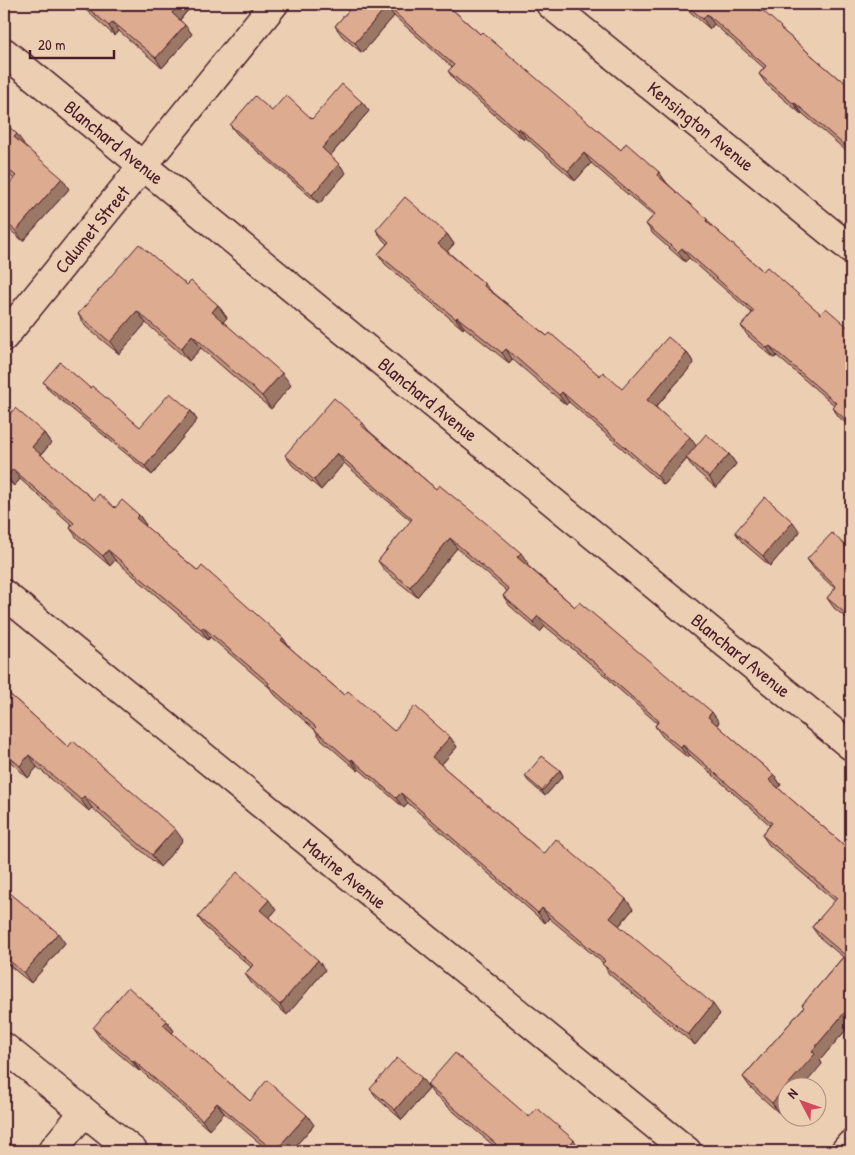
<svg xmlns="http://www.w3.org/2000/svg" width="855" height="1155" font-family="'Patrick Hand',sans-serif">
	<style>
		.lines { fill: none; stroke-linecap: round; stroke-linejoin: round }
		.minor-casing { stroke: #4a1f2b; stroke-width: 31 }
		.minor { stroke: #eccfb3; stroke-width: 28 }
		.wall { fill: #be937c; stroke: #4a1f2b }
		.shaded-wall { fill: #9b7865; stroke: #4a1f2b }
		.building { fill: #ddab90; stroke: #4a1f2b }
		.labels { text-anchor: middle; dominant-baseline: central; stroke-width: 4; stroke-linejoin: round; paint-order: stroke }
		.street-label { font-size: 19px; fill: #4a1f2b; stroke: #eccfb3 }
	</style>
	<rect width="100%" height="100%" fill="#eccfb3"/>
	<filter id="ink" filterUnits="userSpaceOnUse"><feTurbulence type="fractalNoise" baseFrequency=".02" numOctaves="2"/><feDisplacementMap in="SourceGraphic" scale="10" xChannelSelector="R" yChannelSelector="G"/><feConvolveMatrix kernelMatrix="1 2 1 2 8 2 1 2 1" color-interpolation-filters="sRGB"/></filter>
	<g filter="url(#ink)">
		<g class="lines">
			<g class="minor-casing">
				<g id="minor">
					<polyline points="550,4 851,249"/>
					<polyline points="4,52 851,746"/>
					<polyline points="4,337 274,4"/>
					<polyline points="4,594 687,1151"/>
					<polyline points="4,1047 133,1151"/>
					<polyline points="52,1151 84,1112"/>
					<polyline points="845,1151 851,1144"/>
				</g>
			</g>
			<use href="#minor" class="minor"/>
		</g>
		<g class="wall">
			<polygon points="79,4 193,4 180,20 192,34 162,68 119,31 115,36"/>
			<polygon points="354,4 446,4 480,34 621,150 659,172 666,182 714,228 763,271 821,314 851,330 851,428 839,417 832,407 834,405 777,356 774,358 748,336 741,326 752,313 689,258 685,262 653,234 646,224 653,216 591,163 575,181 526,138 524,140 455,81 448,71 452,67 394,16 362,53 342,36 335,26"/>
			<polygon points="681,4 752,4 839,79 851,88 851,155 802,113 801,114 766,84 759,74 764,68 714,24 710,29"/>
			<polygon points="362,102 369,111 330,156 339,164 346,173 319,204 237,134 230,125 272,111 312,119"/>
			<polygon points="4,122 24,144 23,145 69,189 23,241 4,225 4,190 14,179 4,170"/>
			<polygon points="376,230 447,234 454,244 447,251 485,284 490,290 547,336 600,376 622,389 687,353 694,363 656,407 696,446 729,454 736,464 716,488 693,468 687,459 664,485 569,402 566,405 512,359 509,363 464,327 463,329 385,264 378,254 387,244 383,240"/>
			<polygon points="187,285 218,305 227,318 223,322 291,385 271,409 201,348 189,361 146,323 119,354 86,327 78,314"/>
			<polygon points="43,382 90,388 140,427 191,411 197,420 152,475 50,391"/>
			<polygon points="4,421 44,433 51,443 41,455 94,500 139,515 146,525 145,526 198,571 283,638 289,647 344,695 394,731 450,737 457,747 441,765 544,854 633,909 619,926 720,1014 695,1045 609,974 603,963 549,918 545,923 408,803 404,808 359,769 358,771 321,739 315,730 275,695 270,688 210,637 208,640 115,560 110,566 77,538 70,528 72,525 20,479 14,486 4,477"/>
			<polygon points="363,423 368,430 436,489 528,563 526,564 575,607 719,722 717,725 774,775 781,785 778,788 851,851 851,1024 820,1060 822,1064 788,1088 788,1104 779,1113 750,1087 743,1077 804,1007 802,1005 843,957 819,937 812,927 835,901 769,845 762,835 770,825 690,755 688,758 662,736 655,726 657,723 613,684 609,679 545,626 540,632 510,606 503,596 507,591 457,548 417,597 385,571 378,561 411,521 344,463 321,490 292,465 285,455"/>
			<polygon points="735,532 800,532 770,566 742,542"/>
			<polygon points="850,550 851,553 851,622 834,608 827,598 835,589 814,569 807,559"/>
			<polygon points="4,689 68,747 183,840 160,867 92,808 89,811 37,767 28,778 4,756"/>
			<polygon points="560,770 563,776 545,796 528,781 525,776"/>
			<polygon points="4,888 65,943 31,983 4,961"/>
			<polygon points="276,910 269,918 325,970 287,1015 252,984 245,974 251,967 205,927 198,917"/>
			<polygon points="167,1021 174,1031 172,1033 250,1101 314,1125 291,1151 269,1151 224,1113 209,1130 140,1070 139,1071 100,1038 93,1028"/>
			<polygon points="427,1085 529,1117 580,1149 579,1151 490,1151 494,1146 434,1095"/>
			<polygon points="370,1089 429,1089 402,1120 378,1099"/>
		</g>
		<g class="shaded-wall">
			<polygon points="179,4 193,4 178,22 172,13"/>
			<polygon points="387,6 394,16 362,53 355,43"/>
			<polygon points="707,14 714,24 710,29 703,19"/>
			<polygon points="113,22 119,31 115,36 109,26"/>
			<polygon points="185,25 192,34 162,68 156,58"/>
			<polygon points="362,102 369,111 328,158 322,148"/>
			<polygon points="795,103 802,113 801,114 794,104"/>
			<polygon points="519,128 526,138 524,140 517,130"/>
			<polygon points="17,134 24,144 21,147 14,137"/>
			<polygon points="846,143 851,151 851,155 844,145"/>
			<polygon points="584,153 591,163 575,181 568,171"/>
			<polygon points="339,164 346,173 319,204 312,195"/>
			<polygon points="659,172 666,182 664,185 657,175"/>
			<polygon points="62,178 69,189 23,241 16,231"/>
			<polygon points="707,219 714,229 706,221"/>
			<polygon points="447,234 454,244 445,254 438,244"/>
			<polygon points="682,248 689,258 685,262 678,252"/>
			<polygon points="218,305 227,318 221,324 212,312"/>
			<polygon points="137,311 146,323 119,354 110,342"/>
			<polygon points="457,317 464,327 463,329 456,319"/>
			<polygon points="192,335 201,348 189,361 181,349"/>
			<polygon points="851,337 851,350 846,343"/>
			<polygon points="770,346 777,356 774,358 767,348"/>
			<polygon points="506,349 512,359 509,363 502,353"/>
			<polygon points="687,353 694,363 654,409 647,400"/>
			<polygon points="282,373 291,385 271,409 262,396"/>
			<polygon points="562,392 569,402 566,405 559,395"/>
			<polygon points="191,411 197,420 152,475 145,466"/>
			<polygon points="44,433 51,443 39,457 32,447"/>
			<polygon points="690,437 697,447 664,485 657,475"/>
			<polygon points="337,453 344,463 321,490 314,480"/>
			<polygon points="729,454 736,464 716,488 709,477"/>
			<polygon points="13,469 20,479 14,486 7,476"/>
			<polygon points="139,515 146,525 144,528 136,518"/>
			<polygon points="793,522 800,532 770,566 763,556"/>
			<polygon points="450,538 457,548 417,597 410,587"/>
			<polygon points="108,550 115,560 110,566 103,556"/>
			<polygon points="850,550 851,553 851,561 846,554"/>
			<polygon points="521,553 528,563 524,567 517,557"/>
			<polygon points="538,616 545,626 540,632 533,622"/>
			<polygon points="203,627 210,637 208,640 201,629"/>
			<polygon points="283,638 290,648 281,640"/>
			<polygon points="712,712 719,722 715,727 708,717"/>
			<polygon points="450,737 457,747 439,767 432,757"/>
			<polygon points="683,745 690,755 688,758 681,748"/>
			<polygon points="29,755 37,767 28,778 20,766"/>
			<polygon points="352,759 359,769 358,771 351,761"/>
			<polygon points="560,770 563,776 545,796 542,791"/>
			<polygon points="774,775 781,785 776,790 769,780"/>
			<polygon points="401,793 408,803 404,808 396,798"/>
			<polygon points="84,796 92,808 89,811 81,800"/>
			<polygon points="175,829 183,840 160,867 152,855"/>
			<polygon points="626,899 633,909 617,928 610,918"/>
			<polygon points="269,900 276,910 267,920 260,910"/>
			<polygon points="542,908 549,918 545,923 538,913"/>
			<polygon points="58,933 65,943 31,983 24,973"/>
			<polygon points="318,960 325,970 287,1015 280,1005"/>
			<polygon points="713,1004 720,1014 695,1045 688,1035"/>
			<polygon points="851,1005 851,1024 820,1060 822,1064 802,1088 788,1088 788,1104 779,1113 772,1103 812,1051"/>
			<polygon points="167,1021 174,1031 170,1035 163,1025"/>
			<polygon points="133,1060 140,1070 139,1071 132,1061"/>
			<polygon points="422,1078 429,1089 402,1120 395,1110"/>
			<polygon points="217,1103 224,1113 209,1130 202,1120"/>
			<polygon points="307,1115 314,1125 291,1151 275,1151"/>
			<polygon points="574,1140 580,1149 579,1151 563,1151"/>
		</g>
		<g class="building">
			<polygon points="83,4 179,4 172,13 185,25 156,58 113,22 109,26"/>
			<polygon points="354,4 446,4 480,34 482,32 621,150 626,143 659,172 657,175 707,219 706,221 763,271 767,267 821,314 826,308 851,330 851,337 846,343 851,347 851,420 849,423 832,407 836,403 770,346 767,348 741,326 754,311 682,248 678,252 646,224 655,214 584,153 568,171 519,128 517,130 448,71 454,65 387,6 355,43 335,26"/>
			<polygon points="685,4 752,4 761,12 762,10 781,27 780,28 839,79 840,78 851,88 851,148 846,143 844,145 795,103 794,104 759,74 766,66 707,14 703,19"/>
			<polygon points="342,84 362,102 322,148 339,164 312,195 230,125 255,96 272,111 286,95 312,119"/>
			<polygon points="4,122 17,134 14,137 62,178 16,231 4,221 4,190 16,176 4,166"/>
			<polygon points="405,197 447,234 438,244 485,284 484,286 547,336 550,333 600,376 603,372 622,389 668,337 687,353 647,400 690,437 657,475 562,392 559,395 506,349 502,353 457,317 456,319 378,254 389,242 376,230"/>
			<polygon points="139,244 187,285 191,281 218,305 212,312 282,373 262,396 192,335 181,349 137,311 110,342 78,314"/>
			<polygon points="60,362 90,388 92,386 140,427 170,393 191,411 145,466 43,382"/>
			<polygon points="334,398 363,423 361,425 436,489 439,485 487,524 521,553 517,557 575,607 579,602 685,691 686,690 712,712 708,717 774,775 769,780 851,851 851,1005 812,1051 815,1054 772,1103 743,1077 804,1007 802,1005 845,955 812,927 837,898 762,835 772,823 683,745 681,748 655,726 659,721 606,674 607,673 538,616 533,622 503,596 509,589 450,538 410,587 378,561 412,519 337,453 314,480 285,455"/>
			<polygon points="15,408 44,433 32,447 94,500 99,494 115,508 122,500 139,515 136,518 198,571 202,566 283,638 281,640 344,695 348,691 394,731 415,706 450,737 432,757 544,854 556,839 626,899 610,918 713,1004 688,1035 602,964 605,961 542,908 538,913 401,793 396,798 352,759 351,761 314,729 316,727 268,685 269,683 203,627 201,629 108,550 103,556 70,528 74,523 13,469 7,476 4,473 4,421"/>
			<polygon points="706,434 729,454 709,477 686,458"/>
			<polygon points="765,497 793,522 763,556 735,532"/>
			<polygon points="832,533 850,550 846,554 851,558 851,618 827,598 836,587 807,559"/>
			<polygon points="4,689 68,747 73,741 175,829 152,855 84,796 81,800 29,755 20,766 4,752"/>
			<polygon points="542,756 560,770 542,791 525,776"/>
			<polygon points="237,872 269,900 260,910 318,960 280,1005 245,974 253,965 198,917"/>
			<polygon points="4,888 58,933 24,973 4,956"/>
			<polygon points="128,987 167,1021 163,1025 250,1101 267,1080 307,1115 275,1151 274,1151 217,1103 202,1120 133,1060 132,1061 93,1028"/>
			<polygon points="455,1053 529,1117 537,1108 574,1140 563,1151 490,1151 496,1144 427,1085"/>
			<polygon points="397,1058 422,1078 395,1110 370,1089"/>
			<polygon points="346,1147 352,1151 342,1151"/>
		</g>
	</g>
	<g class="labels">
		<g class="street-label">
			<text transform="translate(701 126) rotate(39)">Kensington Avenue</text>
			<text transform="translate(114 142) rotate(39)">Blanchard Avenue</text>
			<text transform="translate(92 229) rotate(-51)">Calumet Street</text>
			<text transform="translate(428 399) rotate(39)">Blanchard Avenue</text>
			<text transform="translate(741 655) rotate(39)">Blanchard Avenue</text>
			<text transform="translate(345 873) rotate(39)">Maxine Avenue</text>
		</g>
	</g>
	<rect width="855" height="1155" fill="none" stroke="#eccfb3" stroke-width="20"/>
	<rect x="10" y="10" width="835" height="1135" fill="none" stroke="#4a1f2b" stroke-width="2" filter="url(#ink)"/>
	<g transform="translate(802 1102) rotate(311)"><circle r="24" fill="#eccfb3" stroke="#ab897d"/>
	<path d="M0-4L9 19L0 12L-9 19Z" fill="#d1495b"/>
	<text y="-8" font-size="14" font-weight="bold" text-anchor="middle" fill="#4a1f2b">N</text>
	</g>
	<path d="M30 50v8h84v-8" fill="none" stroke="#4a1f2b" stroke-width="2.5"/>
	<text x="38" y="50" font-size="15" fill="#4a1f2b" stroke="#eccfb3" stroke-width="4" paint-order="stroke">20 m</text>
</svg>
